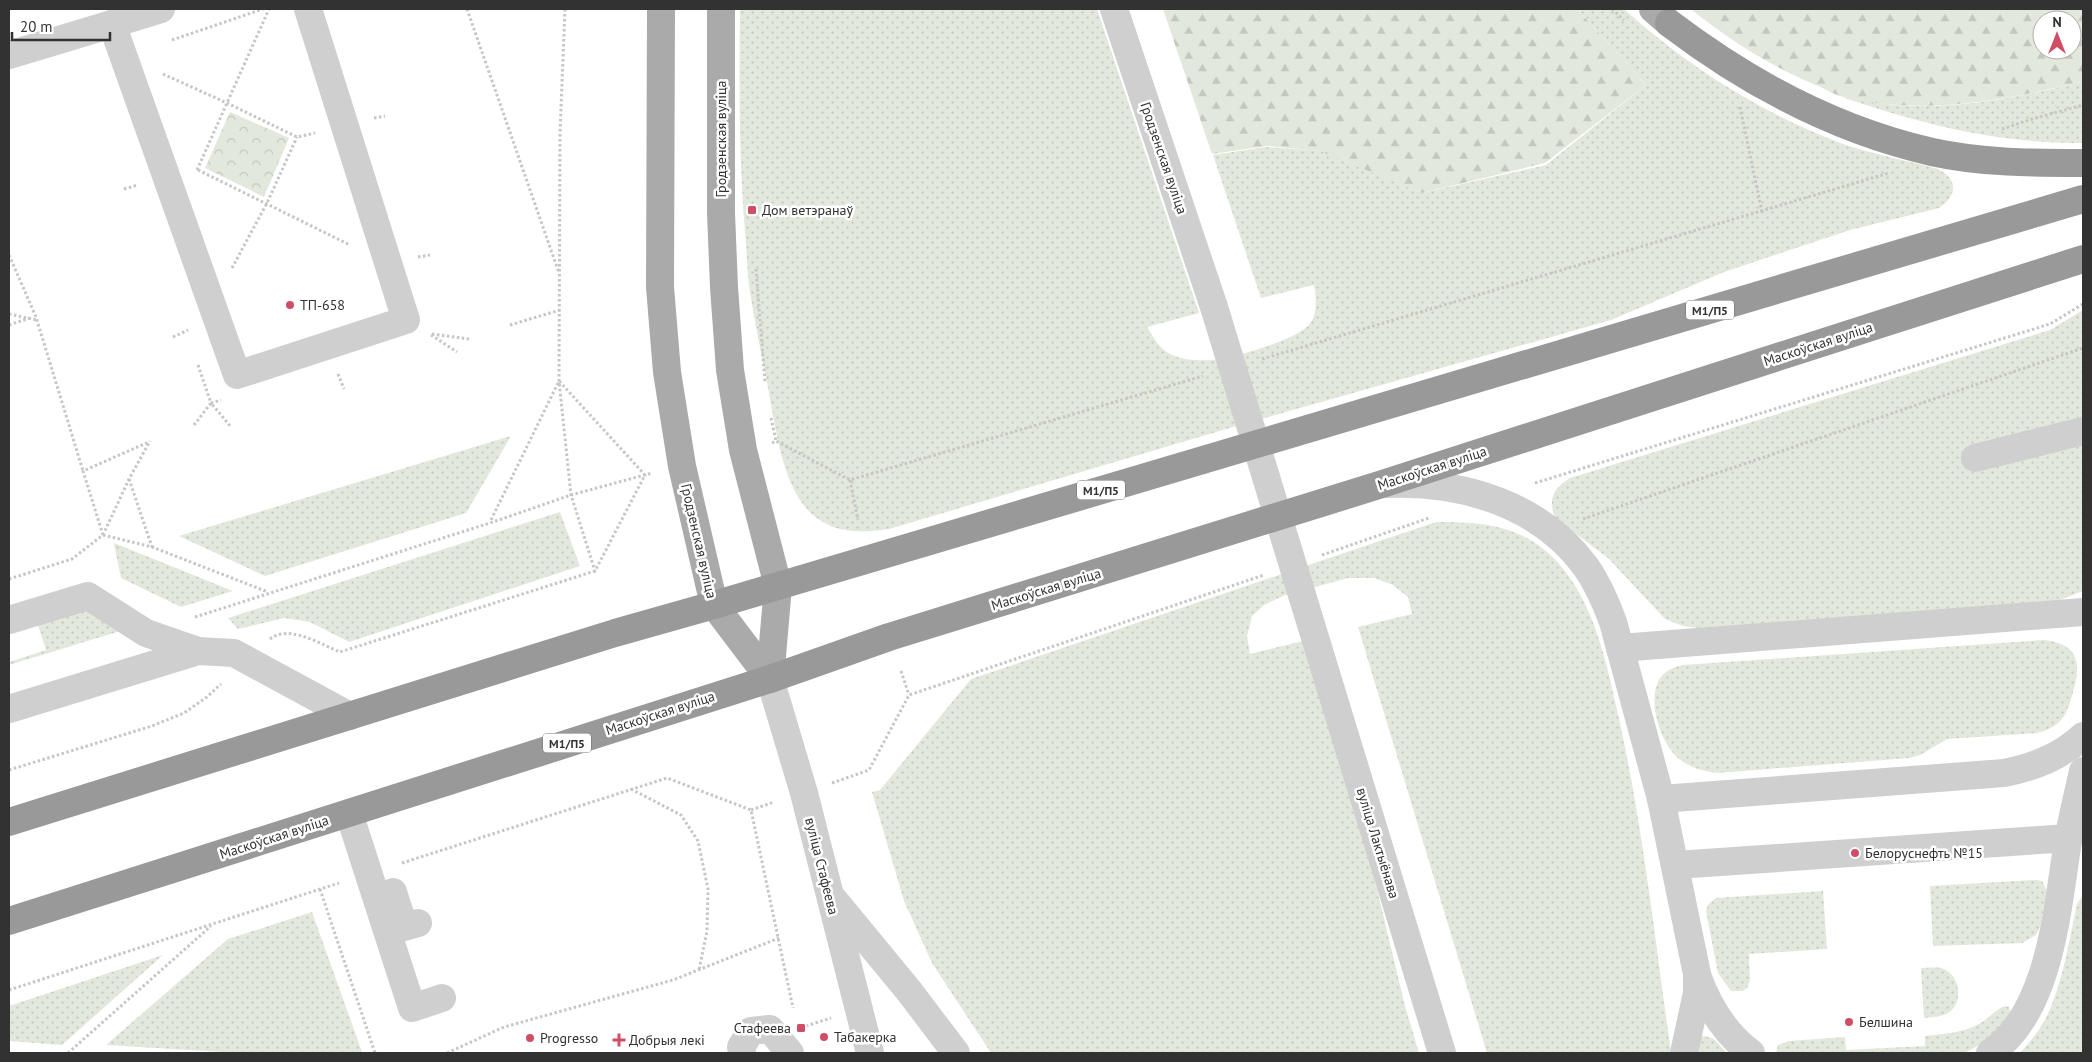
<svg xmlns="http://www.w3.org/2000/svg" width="2092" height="1062" font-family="'PT Sans',sans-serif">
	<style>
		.grass { fill: url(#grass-dots) }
		.forest { fill: url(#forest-firs); fill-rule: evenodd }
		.park { fill: url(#park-crowns) }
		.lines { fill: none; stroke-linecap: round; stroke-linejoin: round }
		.path { stroke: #c6c6c6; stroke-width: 3; stroke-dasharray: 2.5 2.5; stroke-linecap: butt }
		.minor { stroke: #cfcfcf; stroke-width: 28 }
		.major { stroke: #aaa; stroke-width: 28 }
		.highway { stroke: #999; stroke-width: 28 }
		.poi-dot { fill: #d14d65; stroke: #fff; stroke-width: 2 }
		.labels { text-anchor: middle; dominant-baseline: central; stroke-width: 5; stroke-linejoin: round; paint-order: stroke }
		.shield { fill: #fff; stroke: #707070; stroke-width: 1 }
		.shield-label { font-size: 12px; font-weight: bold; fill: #323232 }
		.street-label { font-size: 14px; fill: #323232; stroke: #fff }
		.poi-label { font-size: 14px; fill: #323232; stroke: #fff; text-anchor: start }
	</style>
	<defs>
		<pattern id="grass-dots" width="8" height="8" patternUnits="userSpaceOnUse" patternTransform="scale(1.25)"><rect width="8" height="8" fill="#e3e8dd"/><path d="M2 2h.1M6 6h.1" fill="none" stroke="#c3c7be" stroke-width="1.8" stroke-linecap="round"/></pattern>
		<pattern id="forest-firs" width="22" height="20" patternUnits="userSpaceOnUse" patternTransform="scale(1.25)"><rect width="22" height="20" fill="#e3e8dd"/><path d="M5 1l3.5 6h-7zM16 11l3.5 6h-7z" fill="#c3c7be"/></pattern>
		<pattern id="park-crowns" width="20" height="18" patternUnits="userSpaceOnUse" patternTransform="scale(1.25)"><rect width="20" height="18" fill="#e3e8dd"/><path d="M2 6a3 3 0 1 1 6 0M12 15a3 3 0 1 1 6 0" fill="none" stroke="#c3c7be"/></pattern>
	</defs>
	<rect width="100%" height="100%" fill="#fff"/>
	<g class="grass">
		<path d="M740,9H1097L1199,313L1147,327C1154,338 1159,349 1172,355C1183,360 1201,361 1213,360C1233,358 1302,339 1311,322C1318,311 1316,296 1314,285L1261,298L1213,155L1265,147L1324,151L1422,193L1546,165L1646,85L1577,9H1624C1688,67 1761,113 1843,144C1874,155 1906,160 1938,169C1959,180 1957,196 1939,208L1850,230L1724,272L1611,320L1233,427L889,529C862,533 835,534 813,515C783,489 776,430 769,393C763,359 755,326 750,292C747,272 747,252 745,232C739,158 739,83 740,9Z"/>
		<path d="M2083,81V143C1995,143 1925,125 1842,97C1867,101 1892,106 1918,106C1973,107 2030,95 2083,81Z"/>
		<path d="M2083,310V591L2057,601L1699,628L1683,626L1665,619L1608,558L1555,518C1548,498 1553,489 1570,478L2050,330Z"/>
		<polygon points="511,436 466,513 265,576 179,536"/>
		<polygon points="560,512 580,566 349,642 310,622 284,618 238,629 228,618"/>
		<path d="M1436,522C1488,522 1529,526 1564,570C1596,610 1607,666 1618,714C1643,826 1655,940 1671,1053H1487L1358,627L1412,614L1408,597L1393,585L1374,578H1348L1283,596L1264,605L1252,616L1247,636L1250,654L1311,639L1348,768L1405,1006L1419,1053H991L932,963L904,901L872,792L880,790L971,679Z"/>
		<polygon points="114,544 114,543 233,591 181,607 121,578"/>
		<polygon points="92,605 130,628 9,665 9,662 46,650 37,622"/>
		<path d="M2044,640C2078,644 2082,662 2073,692C2070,702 2068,712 2061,720C2055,727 2047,730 2038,733L1947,739L1920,755L1909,758L1717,773C1702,771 1686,767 1675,755C1659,738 1647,699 1660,678C1666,670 1674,667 1683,665Z"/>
		<polygon points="2036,880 2042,881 2047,891 2040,927 2036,935 2022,943 1933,946 1930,886"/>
		<polygon points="1823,891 1827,949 1749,954 1750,980 1748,987 1743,991 1731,991 1718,973 1706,911 1708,905 1716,898"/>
		<path d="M2083,895V1053H2020C2030,1042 2040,1030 2047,1016C2063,982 2069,941 2077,904Z"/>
		<polygon points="312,912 362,1052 239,1053 106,1045 228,939"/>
		<polygon points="163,955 62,1045 9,1041 9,1006"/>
		<path d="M1921,968C1927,968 1935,967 1941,968C1959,973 1964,999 1951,1011C1943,1017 1933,1017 1924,1018Z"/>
		<path d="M2005,1006L2009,1007L2010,1010C2010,1025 1977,1049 1963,1053H1776L1778,1045L1789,1041L1845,1037L1846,1050L1925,1046V1036C1943,1034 1962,1033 1979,1024C1989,1019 1995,1009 2005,1006Z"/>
		<polygon points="1705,1036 1714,1039 1727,1053 1698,1053 1701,1037"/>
	</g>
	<g class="forest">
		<polygon points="1163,9 1577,9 1646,85 1545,163 1422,193 1320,151 1267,146 1212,154"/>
		<path d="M1691,9H2083V81C2005,101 1925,116 1844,97C1835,95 1825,89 1816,85C1770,66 1729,40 1691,9ZM2042,20H2072V50H2042Z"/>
	</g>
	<polygon class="park" points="230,112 289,138 264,197 205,168"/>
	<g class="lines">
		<g class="path">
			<polyline points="467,9 559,273"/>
			<polyline points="565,9 560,133 559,381 571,495 595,571"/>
			<polyline points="1612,9 1624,20"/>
			<polyline points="172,40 263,9"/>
			<polyline points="163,74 227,103 297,137 315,133"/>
			<polyline points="1740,107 1762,212"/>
			<polyline points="374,118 385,116"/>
			<polyline points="2002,129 2032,119 2083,105"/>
			<polyline points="197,170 269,9"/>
			<polyline points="198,170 350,245"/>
			<polyline points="124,189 138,185"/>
			<polyline points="9,255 36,317 83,471"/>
			<polyline points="418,257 430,255"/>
			<polyline points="232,268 267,203 297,137"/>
			<polyline points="756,269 765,382"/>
			<polyline points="9,314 37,320"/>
			<polyline points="9,325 30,318"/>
			<polyline points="510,325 560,310"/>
			<polyline points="432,334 469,339"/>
			<polyline points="431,335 457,352"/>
			<polyline points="173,337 188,330"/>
			<polyline points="1262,359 1889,173"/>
			<polyline points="198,365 211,403 221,400"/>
			<polyline points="338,374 344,389"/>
			<polyline points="771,418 776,441"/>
			<polyline points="194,425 211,403 231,427"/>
			<polyline points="772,443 776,441 850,480 1203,376"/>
			<polyline points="129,479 152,547"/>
			<polyline points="850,480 858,520"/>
			<polyline points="1535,483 2050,324 2083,304"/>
			<polyline points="1583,519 2083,348"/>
			<polyline points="103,535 152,547 268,592"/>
			<polyline points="103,535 83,471 149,442"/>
			<polyline points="1322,555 1429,518"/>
			<polyline points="9,579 72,559 103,535 129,479 150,441"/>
			<polyline points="195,617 490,523 571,495 652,473"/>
			<path d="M270,639C289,624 320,644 340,652L595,571L645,475L559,381L490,522"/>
			<polyline points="901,671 909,695"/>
			<polyline points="9,770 152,726 184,713 207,697 221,684"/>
			<polyline points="832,783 869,770 909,695 1264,575"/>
			<polyline points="631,789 681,815 698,841 708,889 707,931 699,970"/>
			<polyline points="751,810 774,802"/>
			<polyline points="402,863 667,778 751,810 793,1008"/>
			<polyline points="320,889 375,1053"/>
			<polyline points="9,990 339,883"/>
			<polyline points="806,1026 831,1018"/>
			<polyline points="68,1053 211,926"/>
			<polyline points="447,1053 504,1027 673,980 779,938"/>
		</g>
		<g class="minor">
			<polyline points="161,9 112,24 237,375 406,320 308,9"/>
			<polyline points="1114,9 1214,307 1442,1053"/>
			<polyline points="9,55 112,24"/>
			<polyline points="1975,458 2083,431"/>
			<path d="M1387,484C1462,481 1540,504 1586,567C1598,584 1606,603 1613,622L1661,799L1697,974V993L1684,1053"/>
			<polyline points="9,620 88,596 146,633 198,651"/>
			<polyline points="1620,648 2083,612"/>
			<polyline points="770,679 804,793 870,1053"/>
			<polyline points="9,709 198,651 234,653 350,716"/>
			<path d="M1661,799L2004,773C2034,767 2060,757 2083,736"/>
			<polyline points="349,813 412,1008 442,998"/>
			<polyline points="1676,865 2069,838"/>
			<polyline points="393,892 404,927 418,923"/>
			<polyline points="834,900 909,991 956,1053"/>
			<path d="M1697,975C1708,1006 1724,1033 1751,1053"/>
			<polyline points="742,1053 741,1047 751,1031 770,1029 790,1053"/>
			<path d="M1990,1053C2051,1012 2057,908 2068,841C2072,818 2078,794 2083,771"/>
		</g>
		<g class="major">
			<polyline points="661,9 660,287 667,372 682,466 714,605 770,679"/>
			<polyline points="721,9 721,213 724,287 730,370 743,450 778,586 770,679"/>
			<polyline points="1653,9 1669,23"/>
		</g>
		<g class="highway">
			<path d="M1669,23C1748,83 1835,130 1932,152C1981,163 2034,163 2083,163"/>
			<polyline points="9,822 615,633 714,605 2083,199"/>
			<polyline points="9,921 770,679 889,637 1379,485 2083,259"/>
		</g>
	</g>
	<g class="poi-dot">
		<rect x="747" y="205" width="10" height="10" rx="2.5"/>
		<circle cx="290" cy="305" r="5"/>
		<circle cx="1855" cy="853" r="5"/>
		<circle cx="1849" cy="1022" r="5"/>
		<rect x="796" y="1023" width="10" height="10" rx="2.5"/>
		<circle cx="824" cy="1037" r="5"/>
		<circle cx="530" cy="1038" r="5"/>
		<path d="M616.5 1032.5h5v5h5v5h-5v5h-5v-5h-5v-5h5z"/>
	</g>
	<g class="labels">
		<g class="shield">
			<rect x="1686" y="300.5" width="48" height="19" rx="4"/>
			<rect x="1077" y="480.5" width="48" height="19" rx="4"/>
			<rect x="543" y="733.5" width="48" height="19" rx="4"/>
		</g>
		<g class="shield-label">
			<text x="1710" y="310">М1/П5</text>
			<text x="1101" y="490">М1/П5</text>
			<text x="567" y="743">М1/П5</text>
		</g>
		<g class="street-label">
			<text transform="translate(721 139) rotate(-90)">Гродзенская вуліца</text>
			<text transform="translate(1164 158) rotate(71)">Гродзенская вуліца</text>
			<text transform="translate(1818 344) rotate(-18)">Маскоўская вуліца</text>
			<text transform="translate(1432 468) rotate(-18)">Маскоўская вуліца</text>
			<text transform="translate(699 541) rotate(77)">Гродзенская вуліца</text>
			<text transform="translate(1046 589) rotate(-17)">Маскоўская вуліца</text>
			<text transform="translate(660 713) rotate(-18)">Маскоўская вуліца</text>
			<text transform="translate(274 837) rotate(-18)">Маскоўская вуліца</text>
			<text transform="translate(1378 843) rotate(73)">вуліца Лактыёнава</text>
			<text transform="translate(822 866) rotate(76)">вуліца Стафеева</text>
		</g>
		<g class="poi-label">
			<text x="762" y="210">Дом ветэранаў</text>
			<text x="300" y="305">ТП-658</text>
			<text x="1865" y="853">Белоруснефть №15</text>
			<text x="1859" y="1022">Белшина</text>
			<text x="791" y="1028" text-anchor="end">Стафеева</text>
			<text x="834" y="1037">Табакерка</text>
			<text x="540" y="1038">Progresso</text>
			<text x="629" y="1040">Добрыя лекі</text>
		</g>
	</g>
	<rect width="2092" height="1062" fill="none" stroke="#323232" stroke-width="20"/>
	<g transform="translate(2057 35)"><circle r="24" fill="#ffffff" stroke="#adadad"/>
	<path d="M0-4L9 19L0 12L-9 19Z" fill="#d14d65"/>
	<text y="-8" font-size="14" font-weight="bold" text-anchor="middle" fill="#323232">N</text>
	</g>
	<path d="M12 32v8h98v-8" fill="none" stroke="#323232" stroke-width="2.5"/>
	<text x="20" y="32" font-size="15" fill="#323232" stroke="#ffffff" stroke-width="4" paint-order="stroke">20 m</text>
</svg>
